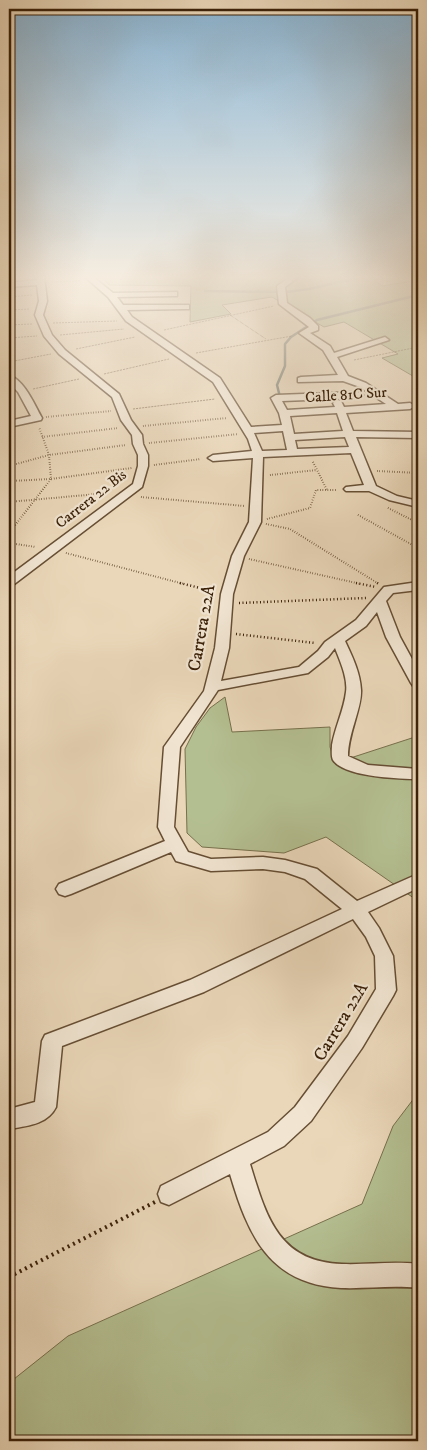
<svg xmlns="http://www.w3.org/2000/svg" width="427" height="1450" font-family="'IM FELL DW Pica',serif">
	<style>
		.green { fill: #b4bf91; stroke: #77704c }
		.lines { fill: none; stroke-linecap: round; stroke-linejoin: round }
		.stream { stroke: #747b72; stroke-width: 2.5 }
		.street-casing { stroke: #664e34; stroke-width: 3 }
		.path-far3 { stroke: #3a2008; stroke-width: 1; stroke-dasharray: 0.5 1; stroke-linecap: butt }
		.path-far2 { stroke: #3a2008; stroke-width: 2; stroke-dasharray: 0.5 2; stroke-linecap: butt }
		.path-far1 { stroke: #3a2008; stroke-width: 2.5; stroke-dasharray: 1 2.5; stroke-linecap: butt }
		.path { stroke: #3a2008; stroke-width: 4; stroke-dasharray: 2 4; stroke-linecap: butt }
		.street { fill: #f1e5d2; fill-rule: evenodd }
		.labels { text-anchor: middle; dominant-baseline: central; stroke-width: 4.5; stroke-linejoin: round; paint-order: stroke }
		.far-street-label { font-size: 15px; fill: #3a2008; stroke: #f1e5d2 }
		.street-label { font-size: 18px; fill: #3a2008; stroke: #f1e5d2 }
	</style>
	<rect width="100%" height="100%" fill="#ead7b9"/>
	<filter id="stains"><feTurbulence type="fractalNoise" baseFrequency=".004" numOctaves="4"/><feColorMatrix values="0 0 0 0 .2 0 0 0 0 .09 0 0 0 0 .02 0 0 0 .5 -.17"/></filter>
	<radialGradient id="worn" r=".72"><stop offset=".6" stop-color="#630" stop-opacity="0"/><stop offset="1" stop-color="#630" stop-opacity=".3"/></radialGradient>
	<g class="green">
		<polygon points="101,276 401,276 374,280 382,286 418,280 418,379 382,358 398,354 344,322 324,327 272,297 222,305 231,314 190,322 191,286 109,285"/>
		<polygon points="225,697 232,732 330,727 330,747 335,763 418,736 418,901 326,837 284,853 202,847 187,833 185,749 196,727 210,708"/>
		<polygon points="418,1093 418,1441 9,1441 9,1383 68,1336 362,1204 393,1126"/>
	</g>
	<g class="lines">
		<g class="stream">
			<polyline points="205,291 286,292 309,289 366,276"/>
			<polyline points="280,397 277,385 285,366 285,344 291,337 317,320 418,295"/>
		</g>
		<g class="street-casing">
			<g id="street">
				<polygon points="36,276 44,276 47,301 43,315 52,335 65,350 119,394 131,420 142,435 143,444 148,455 148,466 142,487 13,585 9,586 9,576 133,484 138,466 138,455 133,444 132,435 121,420 112,397 59,354 44,336 35,315 39,301 37,285 9,287 9,283 37,280"/>
				<path d="M84,276H92L113,293L177,292V296H174L117,297L123,305H189V309H186L127,310L132,317L220,378L251,427L282,425L279,413L271,398L276,395L358,392L363,395L358,398L282,401L287,410L335,407L333,403L338,400L341,401L344,407L386,404L360,387L343,381L298,382V378L301,377L338,375L323,350L299,333L309,327L279,304L277,286L292,276H300L285,287L287,303L310,318L318,326V330L310,333L330,346L334,353L385,337L389,340L337,357L348,376L366,383L398,404L410,403L415,406L410,409L346,413L353,431L418,432V438L356,437L376,486L397,496L418,501V507L389,500L369,491H346L344,489L346,487L364,485L351,453L263,457L261,522L244,556L233,594L229,648L221,681L299,667L318,651L325,642L356,620L384,587L418,582V590L393,593L386,601L400,637L418,670V687L413,686L411,683L386,637L377,612L366,626L345,641C352,656 360,672 361,690C362,708 348,733 348,756L368,765L418,769V779C400,779 344,777 333,760C331,756 332,749 332,745C335,727 344,710 346,692C348,678 340,661 335,648L328,657L308,673L218,690L180,747L174,827L188,852L211,859L263,857L285,860L317,869L357,901L418,874V888L368,912L379,928L393,956L396,990L393,996L362,1048L311,1121L284,1146L250,1164C266,1216 278,1262 342,1264C367,1265 392,1261 418,1264V1288C392,1285 367,1289 341,1288C269,1284 248,1235 230,1174L169,1205L161,1202L158,1194L161,1186L268,1132L295,1107L348,1036L376,989L375,956L366,937L353,919L204,992L62,1046L56,1107C47,1125 26,1126 9,1129V1109L35,1102L42,1041L45,1035L190,980L342,909L305,879L285,872L263,869L211,871L176,861L171,852L71,894L65,896L59,894L56,889L59,884L165,841L158,827L164,747L204,691L215,648L221,594L232,556L249,522L253,458L213,461L208,458L213,455L252,451L248,439L213,382L126,321L108,297ZM337,413L343,431L294,434L290,416ZM283,431L287,450L262,451L254,433ZM345,437L349,447L297,449L295,440Z"/>
				<path d="M9,375C25,381 34,404 42,418L41,420L9,427V421L31,416L18,392L9,383Z"/>
			</g>
		</g>
		<g class="path-far3">
			<polyline points="51,282 80,281"/>
			<polyline points="9,297 32,295"/>
			<polyline points="9,310 30,309"/>
			<polyline points="230,315 266,339"/>
			<polyline points="53,323 117,321"/>
			<polyline points="9,325 32,324"/>
			<polyline points="164,330 274,306"/>
			<polyline points="60,335 124,329"/>
			<polyline points="9,338 37,336"/>
			<polyline points="76,349 135,337"/>
			<polyline points="196,353 292,336"/>
			<polyline points="354,360 418,347"/>
			<polyline points="9,362 51,354"/>
			<polyline points="104,374 169,359"/>
			<polyline points="33,389 79,379"/>
			<polyline points="133,409 215,399"/>
		</g>
		<g class="path-far2">
			<polyline points="46,417 111,411"/>
			<polyline points="143,426 227,418"/>
			<polyline points="42,437 118,428"/>
			<polyline points="149,443 238,434"/>
			<polyline points="313,462 327,490"/>
			<polyline points="154,465 201,459"/>
			<polyline points="9,466 49,455 126,445"/>
			<polyline points="377,471 418,473"/>
			<polyline points="270,475 317,470"/>
			<polyline points="9,481 51,479 132,468"/>
			<polyline points="141,497 245,506"/>
			<polyline points="9,502 108,493"/>
			<polyline points="388,508 418,523"/>
			<polyline points="358,515 418,548"/>
			<polyline points="267,519 310,508 316,490 337,490"/>
			<polyline points="266,524 290,529 379,584"/>
			<polyline points="9,533 51,479 49,455 39,427"/>
			<polyline points="9,543 36,547"/>
			<polyline points="66,553 184,584"/>
			<polyline points="249,559 361,584"/>
		</g>
		<g class="path-far1">
			<polyline points="180,583 216,592"/>
			<polyline points="356,583 376,587"/>
			<polyline points="377,583 379,584"/>
			<polyline points="239,603 366,598"/>
			<polyline points="236,634 315,643"/>
		</g>
		<polyline class="path" points="9,1277 155,1202"/>
		<use href="#street" class="street"/>
	</g>
	<linearGradient id="sky" x2="0" y2="1"><stop stop-color="#89b5d5"/><stop offset="0.58" stop-color="#f6ede0"/><stop offset="1" stop-color="#f6ede0" stop-opacity="0"/></linearGradient>
	<rect width="427" height="478" fill="url(#sky)"/>
	<g class="labels">
		<g class="far-street-label">
			<text transform="translate(346 395) rotate(-4)">Calle 81C Sur</text>
			<text transform="translate(91 499) rotate(-38)">Carrera 22 Bis</text>
		</g>
		<g class="street-label">
			<text transform="translate(202 628) rotate(-80)">Carrera 22A</text>
			<text transform="translate(341 1022) rotate(-59)">Carrera 22A</text>
		</g>
	</g>
	<rect width="427" height="1450" fill="none" stroke="#ead7b9" stroke-width="30"/>
	<rect x="10" y="10" width="407" height="1430" fill="none" stroke="#3a2008" stroke-width="2.5"/>
	<rect x="15" y="15" width="397" height="1420" fill="none" stroke="#3a2008"/>
	<rect width="100%" height="100%" filter="url(#stains)"/>
	<rect width="100%" height="100%" fill="url(#worn)"/>
</svg>
